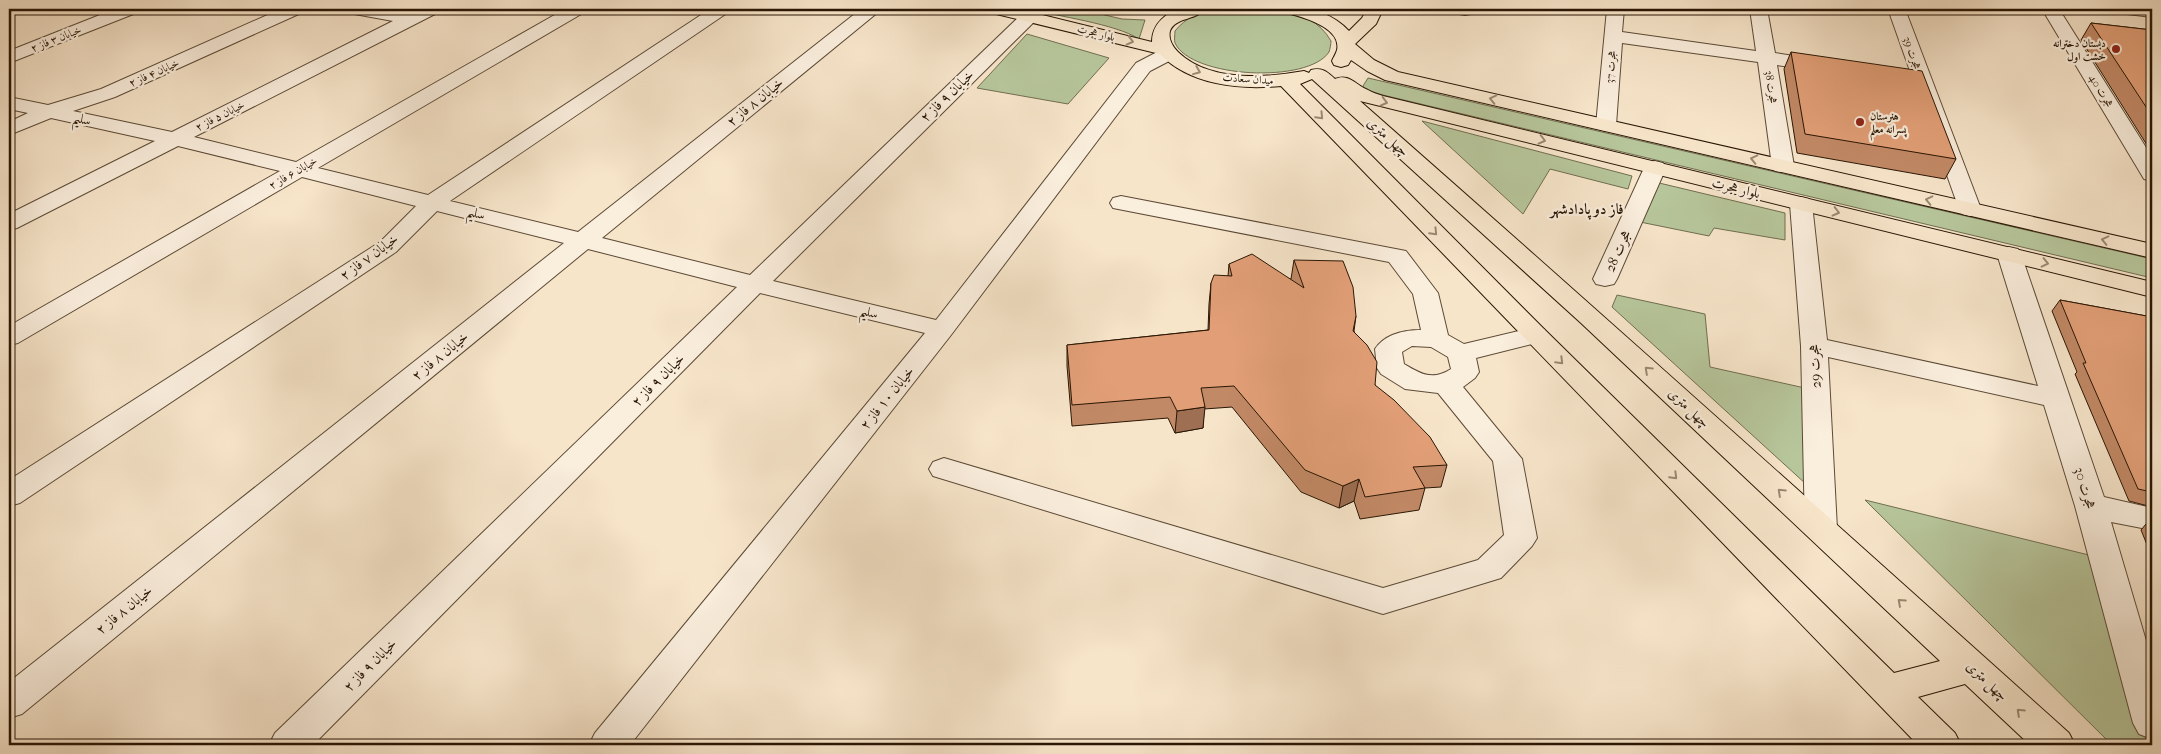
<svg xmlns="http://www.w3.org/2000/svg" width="2161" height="754" font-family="'IM FELL French Canon',Amiri,serif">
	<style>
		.green { fill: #b7c69b; stroke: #706e50 }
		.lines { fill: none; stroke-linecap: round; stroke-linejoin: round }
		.minor-casing { stroke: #5c4a36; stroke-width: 2 }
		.major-casing { stroke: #291604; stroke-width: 2 }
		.minor { fill: #faeedd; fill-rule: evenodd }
		.major { fill: #f7e5ca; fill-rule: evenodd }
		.wall { fill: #c28966; stroke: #291604 }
		.shaded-wall { fill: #9e6f53; stroke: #291604 }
		.building { fill: #e29f77; stroke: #291604 }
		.oneway { stroke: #9a8871 }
		.poi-dot { fill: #8f2418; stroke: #faeedd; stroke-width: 2 }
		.labels { text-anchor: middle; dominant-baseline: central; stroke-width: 4.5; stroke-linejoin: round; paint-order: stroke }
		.far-street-label { font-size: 11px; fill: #291604; stroke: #faeedd }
		.far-poi-label { font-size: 11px; font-weight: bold; fill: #291604; stroke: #faeedd; text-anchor: end }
		.street-label { font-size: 14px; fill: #291604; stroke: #faeedd }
		.neighbourhood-label { font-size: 15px; font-weight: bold; fill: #291604; stroke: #faeedd }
	</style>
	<rect width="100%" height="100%" fill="#f7e5ca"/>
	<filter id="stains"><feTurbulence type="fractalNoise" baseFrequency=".004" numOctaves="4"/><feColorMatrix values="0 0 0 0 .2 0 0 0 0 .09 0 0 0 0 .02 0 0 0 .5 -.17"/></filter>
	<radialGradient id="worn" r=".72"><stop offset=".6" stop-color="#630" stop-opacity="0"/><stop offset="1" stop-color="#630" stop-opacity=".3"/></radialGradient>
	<g class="green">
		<path d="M1028,9H1079L1122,19L1145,20L1139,39C1116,24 1057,16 1028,9Z"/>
		<path d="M1217,9C1255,9 1309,2 1331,41C1331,44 1330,49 1329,52C1308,84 1191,78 1175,43C1174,40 1175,34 1175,31C1186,17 1199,13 1217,9Z"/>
		<polygon points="1027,34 1109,58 1068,104 977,88"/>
		<polygon points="1368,78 2152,259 2152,278 1366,91 1363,86"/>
		<polygon points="1422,121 1632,176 1628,189 1550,169 1523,214"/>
		<polygon points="1655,182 1785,213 1785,240 1714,228 1709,236 1640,222"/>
		<polygon points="1617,295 1705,314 1710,367 1814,390 1830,506 1612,307"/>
		<polygon points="1865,500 2097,557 2152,745 2112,745"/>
	</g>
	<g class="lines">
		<g class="minor-casing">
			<g id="minor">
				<polygon points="115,9 139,9 136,13 9,63 9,51"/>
				<polygon points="281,9 304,9 301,13 115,97 73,111 172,132 393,21 349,13 347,9 382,9 409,13 418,9 439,9 437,13 194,137 296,162 565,9 585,9 583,13 318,168 428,195 710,9 729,9 727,13 450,201 578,232 861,9 879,9 877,13 602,238 750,275 1024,12 1030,11 1036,12 1039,16 1036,20 773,281 936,320 1136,63 1161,50 1168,48 1175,50 1177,54 1175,58 1150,71 951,335 630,745 589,745 595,733 925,333 760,293 313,745 269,745 275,733 737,287 588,249 22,714 9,718 9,682 564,243 437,211 396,252 20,503 9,506 9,480 380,242 416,206 302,177 18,343 9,345 9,326 280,171 178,146 17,228 9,230 9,214 155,141 51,118 9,135 9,122 28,113 9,109 9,97 48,105 101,89"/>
				<polygon points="1457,9 1473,9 1474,10 1471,14 1465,15 1459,14"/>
				<polygon points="1607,9 1624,9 1622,32 1756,51 1750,9 1767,9 1775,53 1832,62 1834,66 1832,70 1825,72 1777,65 1794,166 1791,171 1783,172 1775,171 1772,166 1758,62 1622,43 1616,125 1613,129 1606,131 1599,129 1596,125"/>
				<polygon points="1888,9 1905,9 1981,209 1978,214 1970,216 1962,214 1959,209"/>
				<polygon points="2042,9 2059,9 2152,157 2152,181 2144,179"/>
				<polygon points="2116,9 2152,9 2152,17 2119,13"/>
				<polygon points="1655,161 1663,163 1666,168 1617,279 1614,284 1605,286 1596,284 1593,279 1644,168 1647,163"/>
				<path d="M1121,196L1406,251L1438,293L1448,335L1464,344L1535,327L1544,329L1548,335L1544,341L1476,358L1479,372L1475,378L1463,387L1522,459L1537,538L1532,546L1501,578L1383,614L933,476L929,469L933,462L944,458L1383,588L1478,560L1504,535L1493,461L1438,393L1405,389L1381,374L1377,368L1375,349C1385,334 1404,330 1421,330L1413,294L1389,262L1113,208L1110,203L1113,198ZM1412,346L1431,347L1448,357L1451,369C1432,381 1421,374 1404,364L1402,352Z"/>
				<polygon points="1801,197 1809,199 1812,204 1827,340 2038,386 1997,254 2000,249 2009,247 2018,249 2021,254 2104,497 2152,508 2152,530 2111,522 2152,661 2152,739 2139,734 2133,723 2075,506 2044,405 1828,357 1837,529 1832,537 1821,541 1810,537 1805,529 1801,346 1790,204 1793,199"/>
			</g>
		</g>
		<g class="major-casing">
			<g id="major">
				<path d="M989,9H1018L1152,42C1152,29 1158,21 1168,14H1127L1121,13L1119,9H1204C1198,20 1175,17 1170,31C1168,39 1173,47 1178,52C1209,82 1265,78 1304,71L1309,73L1311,70C1322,67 1327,72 1335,79C1349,73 1355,85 1368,90C1373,93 1378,94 1383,96L2152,282V297L1360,101C1598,310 1834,522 2069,733L2075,745H2030L1965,684L1918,697L1955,733L1961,745H1918L1281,86C1239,90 1190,85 1160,54L992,13ZM1312,79L1581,323L1940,661L1894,673L1544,329L1300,84Z"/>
				<path d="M1284,9C1309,7 1331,12 1349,31L1362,18L1367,9H1383L1376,24L1355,44L1374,60L1398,72L2152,244V258L1385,80L1367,71L1351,60L1348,65L1341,67L1334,65L1332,61C1333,58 1336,54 1337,50C1342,28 1303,17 1287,13Z"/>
			</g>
		</g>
		<use href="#minor" class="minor"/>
		<use href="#major" class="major"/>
	</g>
	<g class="wall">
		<polygon points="2091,23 2152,30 2152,153 2081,40"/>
		<polygon points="1791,52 1956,159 1945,179 1797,153 1784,69"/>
		<polygon points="1294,260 1356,316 1354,331 1375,385 1447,465 1441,487 1425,488 1419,510 1360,519 1354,501 1339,508 1301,492 1232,407 1204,409 1203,428 1175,433 1168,418 1072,426 1067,366 1067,345 1208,330 1209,304 1211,283 1228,276 1229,264 1291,279"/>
		<polygon points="2060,300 2152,317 2152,507 2129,501 2075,374 2077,372 2052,311"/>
		<polygon points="2151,518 2152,518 2152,557 2141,530"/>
	</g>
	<g class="shaded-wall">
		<polygon points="1205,407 1203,428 1175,433 1177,411"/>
		<polygon points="1359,479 1354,501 1339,508 1343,486"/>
	</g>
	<g class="building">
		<polygon points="2091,23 2152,30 2152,116"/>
		<polygon points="1791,52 1922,71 1956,159 1805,134"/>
		<polygon points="1252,254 1304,288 1294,260 1343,261 1353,287 1356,316 1353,331 1367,345 1377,362 1375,385 1394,400 1430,437 1447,465 1413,467 1425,488 1365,497 1359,479 1343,486 1305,470 1234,386 1201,388 1205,407 1177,411 1170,397 1072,405 1067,345 1209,330 1211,283 1214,275 1232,276 1229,264"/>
		<polygon points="2060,300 2152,317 2152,492 2138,489 2083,363 2086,363"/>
	</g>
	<defs><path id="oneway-chevron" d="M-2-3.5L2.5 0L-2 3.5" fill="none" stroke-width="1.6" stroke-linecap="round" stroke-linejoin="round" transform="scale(1.25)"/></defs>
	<g class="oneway">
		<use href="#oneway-chevron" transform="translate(1130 41) rotate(14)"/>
		<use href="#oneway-chevron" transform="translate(1197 71) rotate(22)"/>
		<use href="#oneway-chevron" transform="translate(1493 99) rotate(-167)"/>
		<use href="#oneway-chevron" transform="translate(1384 102) rotate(14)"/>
		<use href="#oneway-chevron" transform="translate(1320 116) rotate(46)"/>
		<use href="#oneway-chevron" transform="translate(1542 140) rotate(14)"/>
		<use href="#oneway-chevron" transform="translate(1754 159) rotate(-167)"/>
		<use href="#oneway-chevron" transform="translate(1929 200) rotate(-167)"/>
		<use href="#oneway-chevron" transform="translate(1836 212) rotate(14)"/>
		<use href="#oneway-chevron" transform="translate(1434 232) rotate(46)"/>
		<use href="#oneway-chevron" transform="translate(2105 240) rotate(-167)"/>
		<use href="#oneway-chevron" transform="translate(2045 263) rotate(13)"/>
		<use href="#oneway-chevron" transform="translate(1560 361) rotate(45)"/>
		<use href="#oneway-chevron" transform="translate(1648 370) rotate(-137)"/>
		<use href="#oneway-chevron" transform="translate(1674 476) rotate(45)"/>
		<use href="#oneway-chevron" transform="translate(1781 492) rotate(-137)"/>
		<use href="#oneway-chevron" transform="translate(1901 602) rotate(-138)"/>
		<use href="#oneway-chevron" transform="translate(2020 712) rotate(-137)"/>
	</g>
	<g class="poi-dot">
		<circle cx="2116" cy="49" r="5"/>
		<circle cx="1860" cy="122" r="5"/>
	</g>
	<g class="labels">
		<g class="far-street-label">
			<text transform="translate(1096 33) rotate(14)">بلوار هجرت</text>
			<text transform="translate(56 39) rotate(-22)">خیابان ۳ فاز ۲</text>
			<text transform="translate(1912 53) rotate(70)">هجرت 39</text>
			<text transform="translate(1611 67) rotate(-86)">هجرت 37</text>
			<text transform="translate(154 73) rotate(-24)">خیابان ۴ فاز ۲</text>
			<text transform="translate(1248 79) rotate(4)">میدان سعادت</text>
			<text transform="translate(1771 87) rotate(81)">هجرت 38</text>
			<text transform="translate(2101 91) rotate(58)">هجرت 40</text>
			<text transform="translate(220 116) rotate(-27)">خیابان ۵ فاز ۲</text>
			<text transform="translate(293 173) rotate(-30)">خیابان ۶ فاز ۲</text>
		</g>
		<g class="far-poi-label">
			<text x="2106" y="43">دبستان دخترانه<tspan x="2106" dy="13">خشت اول</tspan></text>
			<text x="1870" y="116" text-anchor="start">هنرستان<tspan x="1870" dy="13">پسرانه معلم</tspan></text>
		</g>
		<g class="street-label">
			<text transform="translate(947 96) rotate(-44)">خیابان ۹ فاز ۲</text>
			<text transform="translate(755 102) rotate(-39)">خیابان ۸ فاز ۲</text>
			<text transform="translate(82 119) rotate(12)">سلیم</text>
			<text transform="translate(1388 137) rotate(42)">چهل متری</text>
			<text transform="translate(1736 188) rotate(14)">بلوار هجرت</text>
			<text transform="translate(476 213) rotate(14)">سلیم</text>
			<text transform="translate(1618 251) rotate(-66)">هجرت 28</text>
			<text transform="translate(369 257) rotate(-36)">خیابان ۷ فاز ۲</text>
			<text transform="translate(869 312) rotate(13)">سلیم</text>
			<text transform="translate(440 356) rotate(-39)">خیابان ۸ فاز ۲</text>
			<text transform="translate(1815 366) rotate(-93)">هجرت 29</text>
			<text transform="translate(658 380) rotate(-45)">خیابان ۹ فاز ۲</text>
			<text transform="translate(887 398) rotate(-51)">خیابان ۱۰ فاز ۲</text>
			<text transform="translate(1689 408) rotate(43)">چهل متری</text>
			<text transform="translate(2085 488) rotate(72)">هجرت 30</text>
			<text transform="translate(124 610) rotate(-39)">خیابان ۸ فاز ۲</text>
			<text transform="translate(370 665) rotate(-45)">خیابان ۹ فاز ۲</text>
			<text transform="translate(1987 681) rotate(43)">چهل متری</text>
		</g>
		<g class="neighbourhood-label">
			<text x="1587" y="209">فاز دو پادادشهر</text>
		</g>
	</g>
	<rect width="2161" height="754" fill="none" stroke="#f7e5ca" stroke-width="30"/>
	<rect x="10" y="10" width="2141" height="734" fill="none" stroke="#291604" stroke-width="2.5"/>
	<rect x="15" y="15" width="2131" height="724" fill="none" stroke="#291604"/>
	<rect width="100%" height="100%" filter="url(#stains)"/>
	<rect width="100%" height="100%" fill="url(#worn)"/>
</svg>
